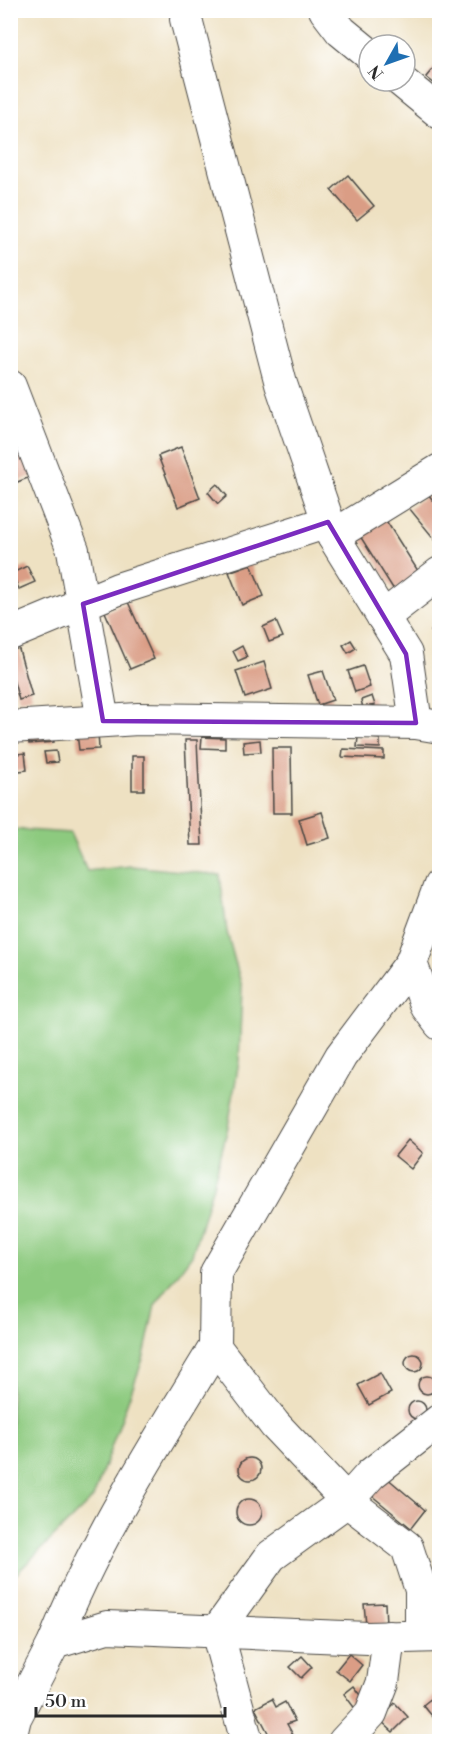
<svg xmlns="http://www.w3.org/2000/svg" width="450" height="1752" font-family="'Libre Bodoni',serif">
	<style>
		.green { fill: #8dca7f; stroke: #5c7a55; stroke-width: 1.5 }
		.building { fill: #da9d85 }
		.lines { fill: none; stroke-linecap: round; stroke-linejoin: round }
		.minor-casing { stroke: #484642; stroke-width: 34 }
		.minor { stroke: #fff; stroke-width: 32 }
		.marked { fill: none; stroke: #7b2cbf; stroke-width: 4.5; stroke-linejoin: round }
	</style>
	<rect width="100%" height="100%" fill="#fff"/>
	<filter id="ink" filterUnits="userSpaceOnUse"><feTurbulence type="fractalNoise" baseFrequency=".0167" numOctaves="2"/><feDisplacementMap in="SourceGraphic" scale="12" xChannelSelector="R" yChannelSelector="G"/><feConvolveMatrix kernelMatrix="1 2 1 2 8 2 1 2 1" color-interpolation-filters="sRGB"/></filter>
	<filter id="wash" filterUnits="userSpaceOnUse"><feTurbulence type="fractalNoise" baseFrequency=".008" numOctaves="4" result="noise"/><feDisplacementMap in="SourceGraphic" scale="24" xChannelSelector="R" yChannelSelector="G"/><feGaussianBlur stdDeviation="1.35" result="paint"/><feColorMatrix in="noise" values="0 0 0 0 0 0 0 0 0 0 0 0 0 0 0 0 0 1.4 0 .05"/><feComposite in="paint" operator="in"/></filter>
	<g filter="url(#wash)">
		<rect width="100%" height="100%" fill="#eee1c2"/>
		<polygon class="green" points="11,829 70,833 87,871 131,866 220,875 227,932 242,987 239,1061 228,1127 212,1189 192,1255 155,1305 144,1356 93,1498 11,1579"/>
		<g id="blocks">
			<g class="building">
				<polygon points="436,65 440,68 440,88 426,77"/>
				<polygon points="348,175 374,206 357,220 331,190"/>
				<polygon points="10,417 35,475 15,483 10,473"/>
				<polygon points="181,447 200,498 178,507 158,456"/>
				<polygon points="217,484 227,496 218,504 208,492"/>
				<polygon points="428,494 440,509 440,546 409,508"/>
				<polygon points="385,519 420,574 394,590 360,536"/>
				<polygon points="251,564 264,596 242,605 229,572"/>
				<polygon points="27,566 35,582 19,589 12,573"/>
				<polygon points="128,602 154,659 130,669 105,612"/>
				<polygon points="276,621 283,637 269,642 263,627"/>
				<polygon points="440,624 440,642 431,631"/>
				<polygon points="351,640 356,648 348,653 343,645"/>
				<polygon points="18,646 32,696 19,700 10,668 10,648"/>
				<polygon points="242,646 247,657 238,661 233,651"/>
				<polygon points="264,662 272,689 245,698 236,671"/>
				<polygon points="363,666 370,687 355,692 348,671"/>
				<polygon points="323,671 333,700 318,705 308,675"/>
				<polygon points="372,696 375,705 363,708 361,700"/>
				<polygon points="53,731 54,742 29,744 28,733"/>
				<polygon points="98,731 99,749 79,750 77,733"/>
				<polygon points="202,737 225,738 225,749 201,748"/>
				<polygon points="358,737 380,739 380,748 357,747"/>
				<polygon points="185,740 197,740 202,845 190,845"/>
				<polygon points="260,740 261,752 244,753 243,742"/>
				<polygon points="272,748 291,748 292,813 273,813"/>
				<polygon points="343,749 384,751 384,759 342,757"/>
				<polygon points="56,751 58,762 46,763 44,752"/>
				<polygon points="25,753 27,770 11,772 10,755"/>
				<rect x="132" y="756" width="12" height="34"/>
				<polygon points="322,812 330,838 307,845 299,819"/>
				<polygon points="408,1140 423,1153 411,1169 395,1156"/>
				<circle cx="414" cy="1363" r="9"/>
				<polygon points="380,1373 391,1393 369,1405 358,1385"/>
				<circle cx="427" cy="1385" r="9"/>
				<circle cx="417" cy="1410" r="9"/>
				<circle cx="250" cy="1469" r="11"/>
				<polygon points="386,1477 425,1510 411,1528 371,1495"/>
				<circle cx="249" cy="1512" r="13"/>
				<polygon points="385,1603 386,1625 366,1625 364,1604"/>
				<polygon points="349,1654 362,1665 350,1681 336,1670"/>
				<polygon points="302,1656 312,1667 301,1678 290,1667"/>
				<polygon points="354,1686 370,1707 359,1714 344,1694"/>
				<polygon points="438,1693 440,1712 433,1717 423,1705"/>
				<polygon points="272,1699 276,1707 285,1702 295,1721 287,1724 297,1742 273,1742 255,1708"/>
				<polygon points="395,1703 408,1717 393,1732 379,1719"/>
			</g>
		</g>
	</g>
	<g filter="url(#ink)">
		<use href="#blocks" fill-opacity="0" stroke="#484642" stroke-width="1.5"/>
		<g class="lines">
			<g class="minor-casing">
				<g id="minor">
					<polyline points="325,10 341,31 369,54"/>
					<polyline points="186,19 281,384 333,536"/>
					<polyline points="401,81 440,113"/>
					<polyline points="10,386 73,550 103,721"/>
					<polyline points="383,617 440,573"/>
					<polyline points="10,634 118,589 328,522"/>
					<polyline points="416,723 406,654 333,536 440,470"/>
					<polyline points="10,727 138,719 416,723 440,727"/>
					<polyline points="440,885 411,963 427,1007 440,1024"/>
					<polyline points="411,963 341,1056 216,1273 215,1347 275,1425 347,1501 371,1474 440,1420"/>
					<path d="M54,1643C95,1538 157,1443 215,1347"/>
					<polyline points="10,1739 15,1718 54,1643 107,1627 368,1638 440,1636"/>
					<polyline points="247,1742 217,1631 271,1556 347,1501 407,1547 421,1590 421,1636"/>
					<polyline points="344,1742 371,1713 383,1682 389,1637"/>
				</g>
			</g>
			<use href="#minor" class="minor"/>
		</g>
	</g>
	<path class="marked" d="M328,522L406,654L416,723L103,721L83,604Z"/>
	<rect width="450" height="1752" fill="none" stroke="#fff" stroke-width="36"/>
	<g transform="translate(387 63) rotate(230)"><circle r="28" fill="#ffffff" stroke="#aaaaaa" stroke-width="1.5"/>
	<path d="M0-4.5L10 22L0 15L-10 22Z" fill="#1f6fb2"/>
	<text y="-9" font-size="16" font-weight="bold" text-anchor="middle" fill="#2b2b2b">N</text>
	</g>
	<path d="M36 1707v9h189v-9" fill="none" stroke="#2b2b2b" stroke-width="3"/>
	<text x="45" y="1707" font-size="18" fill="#2b2b2b" stroke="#ffffff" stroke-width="4.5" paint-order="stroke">50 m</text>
</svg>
